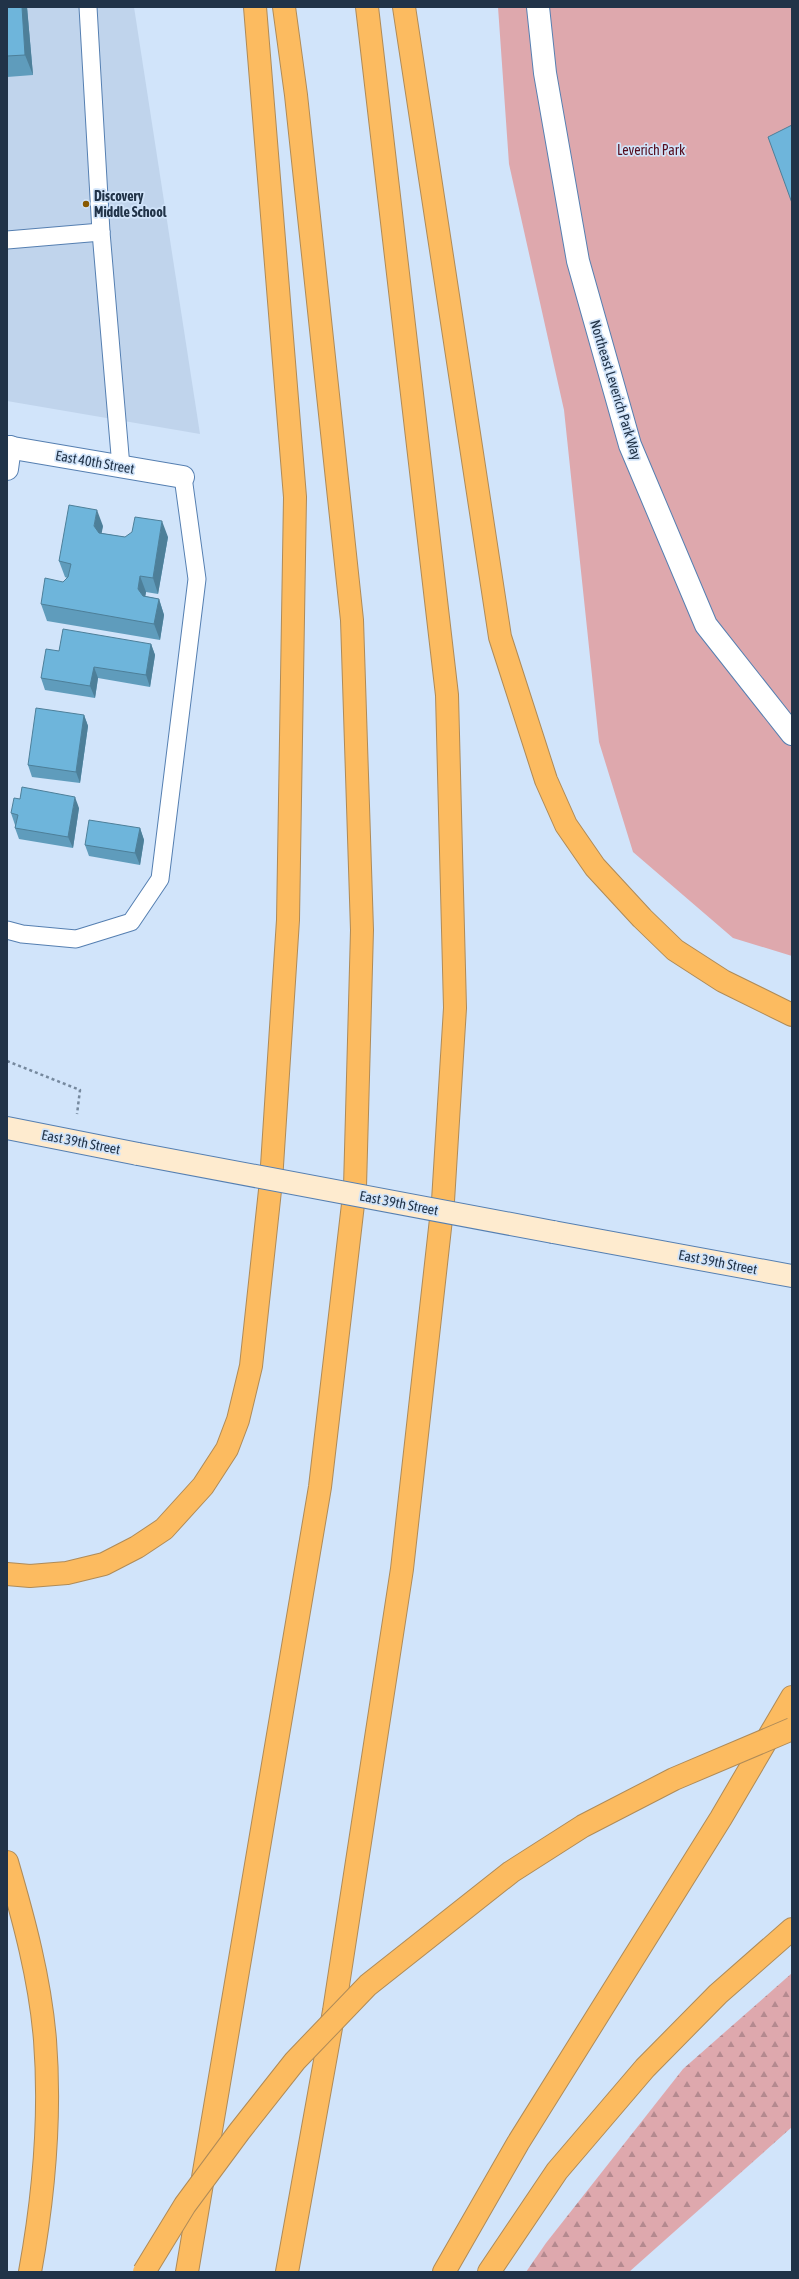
<svg xmlns="http://www.w3.org/2000/svg" width="799" height="2279" font-family="'Asap Condensed',sans-serif">
	<style>
		.built { fill: #c0d4ec }
		.forest { fill: url(#forest-firs) }
		.green { fill: #dea8ad }
		.lines { fill: none; stroke-linecap: round; stroke-linejoin: round }
		.service-casing { stroke: #557fb1; stroke-width: 19 }
		.minor-casing { stroke: #557fb1; stroke-width: 24 }
		.secondary-casing { stroke: #557fb1; stroke-width: 24 }
		.motorway-casing { stroke: #af8b58; stroke-width: 24 }
		.path { stroke: #76899e; stroke-width: 2.5; stroke-dasharray: 3 3; stroke-linecap: butt }
		.service { stroke: #fff; stroke-width: 17 }
		.minor { stroke: #fff; stroke-width: 22 }
		.secondary { stroke: #feebcf; stroke-width: 22 }
		.motorway { stroke: #fcbb60; stroke-width: 22 }
		.secondary-bridge-casing { stroke: #557fb1; stroke-width: 24; stroke-linecap: butt }
		.motorway-bridge-casing { stroke: #af8b58; stroke-width: 24; stroke-linecap: butt }
		.secondary-bridge { stroke: #feebcf; stroke-width: 22 }
		.motorway-bridge { stroke: #fcbb60; stroke-width: 22 }
		.wall { fill: #5f9cbc }
		.shaded-wall { fill: #4d7f99 }
		.building { fill: #6eb5db; stroke: #4d7f99 }
		.poi-dot { fill: #895900; stroke: #d1e4fa; stroke-width: 1.5 }
		.labels { text-anchor: middle; dominant-baseline: central; stroke-width: 3.5; stroke-linejoin: round; paint-order: stroke }
		.park-label { font-size: 14px; fill: #550d1e; stroke: #d1e4fa }
		.poi-label { font-size: 14px; font-weight: bold; fill: #213348; stroke: #d1e4fa; text-anchor: start }
		.street-label { font-size: 14px; fill: #213348; stroke: #d1e4fa }
	</style>
	<defs>
		<pattern id="forest-firs" width="22" height="20" patternUnits="userSpaceOnUse"><rect width="22" height="20" fill="#dea8ad"/><path d="M5 1l3.5 6h-7zM16 11l3.5 6h-7z" fill="#b4898f"/></pattern>
	</defs>
	<rect width="100%" height="100%" fill="#d1e4fa"/>
	<polygon class="built" points="7,7 134,7 200,434 7,401"/>
	<polygon class="forest" points="792,1973 792,2127 629,2272 526,2272 546,2243 683,2069"/>
	<polygon class="green" points="498,7 792,7 792,956 733,938 633,852 599,742 564,410 509,164"/>
	<g class="lines">
		<g class="service-casing">
			<g id="service">
				<polyline points="88,7 101,232 121,467"/>
				<polyline points="7,240 101,232"/>
				<polyline points="7,930 22,934 76,939 131,922 160,879 197,579 183,477"/>
			</g>
		</g>
		<g class="minor-casing">
			<g id="minor">
				<polyline points="538,7 545,73 578,261 630,445 706,625 792,734"/>
				<polyline points="7,447 183,477"/>
				<polyline points="7,469 10,447"/>
			</g>
		</g>
		<g class="secondary-casing">
			<g id="secondary">
				<polyline points="7,1128 138,1154"/>
				<polyline points="553,1232 792,1276"/>
			</g>
		</g>
		<g class="motorway-casing">
			<g id="motorway">
				<polyline points="404,7 500,637 546,780 566,825 595,867 642,918 675,950 723,981 792,1015"/>
				<polyline points="7,1574 30,1576 67,1573 104,1564 137,1547 164,1529 203,1486 227,1449 238,1420 251,1366 271,1181 288,920 295,497 255,7"/>
				<path d="M7,1862C24,1920 40,1979 45,2040C51,2118 44,2195 30,2272"/>
				<polyline points="187,2272 320,1487 355,1187 362,930 352,620 296,95 284,7"/>
				<polyline points="287,2272 334,2011 402,1569 443,1201 455,1008 447,695 367,7"/>
				<polyline points="444,2272 518,2143 721,1818 792,1697"/>
				<polyline points="489,2272 557,2171 645,2068 718,1994 792,1929"/>
			</g>
		</g>
		<polyline class="path" points="7,1061 80,1090 77,1114"/>
		<use href="#service" class="service"/>
		<use href="#minor" class="minor"/>
		<use href="#secondary" class="secondary"/>
		<use href="#motorway" class="motorway"/>
		<g class="secondary-bridge-casing">
			<polyline id="secondary-bridge" points="138,1154 553,1232"/>
		</g>
		<g class="motorway-bridge-casing">
			<polyline id="motorway-bridge" points="144,2272 185,2205 239,2132 295,2061 368,1985 511,1872 583,1826 674,1779 792,1729"/>
		</g>
		<use href="#secondary-bridge" class="secondary-bridge"/>
		<use href="#motorway-bridge" class="motorway-bridge"/>
	</g>
	<g class="wall">
		<polygon points="7,7 27,7 33,75 7,77"/>
		<polygon points="103,526 101,533 125,537 168,537 158,594 146,592 145,596 159,599 164,615 160,640 47,621 41,604 67,578 65,577 59,561"/>
		<polygon points="151,644 155,655 150,687 98,678 95,698 45,690 41,678 59,651"/>
		<polygon points="84,715 88,726 80,783 32,777 28,765"/>
		<polygon points="79,808 73,848 19,839 15,828 15,825 11,813"/>
		<polygon points="140,828 144,840 140,865 89,856 85,845"/>
	</g>
	<g class="shaded-wall">
		<polygon points="22,7 27,7 33,75 25,55"/>
		<polygon points="97,510 103,526 100,542 94,526"/>
		<polygon points="162,521 168,537 158,594 153,578"/>
		<polygon points="140,576 146,592 144,605 138,589"/>
		<polygon points="159,599 164,615 160,640 154,624"/>
		<polygon points="151,644 155,655 150,687 146,675"/>
		<polygon points="94,667 98,678 95,698 90,686"/>
		<polygon points="84,715 88,726 80,783 76,772"/>
		<polygon points="75,797 79,808 73,848 68,837"/>
		<polygon points="140,828 144,840 140,865 135,853"/>
	</g>
	<g class="building">
		<polygon points="7,7 22,7 25,55 7,56"/>
		<polygon points="792,125 792,203 768,137"/>
		<polygon points="69,505 97,510 94,526 99,533 125,537 132,532 135,517 162,521 153,578 140,576 138,589 143,596 159,599 154,624 41,604 45,578 63,582 68,577 71,564 59,561"/>
		<polygon points="63,629 151,644 146,675 94,667 90,686 41,678 46,649 59,651"/>
		<polygon points="36,708 84,715 76,772 28,765"/>
		<polygon points="22,787 75,797 68,837 15,828 18,815 11,813 14,798 20,799"/>
		<polygon points="89,820 140,828 135,853 85,845"/>
	</g>
	<circle class="poi-dot" cx="86" cy="204" r="4"/>
	<g class="labels">
		<g class="park-label">
			<text x="651" y="150">Leverich Park</text>
		</g>
		<g class="poi-label">
			<text x="94" y="196">Discovery<tspan x="94" dy="16">Middle School</tspan></text>
		</g>
		<g class="street-label">
			<text transform="translate(616 390) rotate(73)">Northeast Leverich Park Way</text>
			<text transform="translate(95 462) rotate(10)">East 40th Street</text>
			<text transform="translate(81 1142) rotate(11)">East 39th Street</text>
			<text transform="translate(399 1203) rotate(11)">East 39th Street</text>
			<text transform="translate(718 1262) rotate(11)">East 39th Street</text>
		</g>
	</g>
	<rect width="799" height="2279" fill="none" stroke="#213348" stroke-width="16"/>
</svg>
